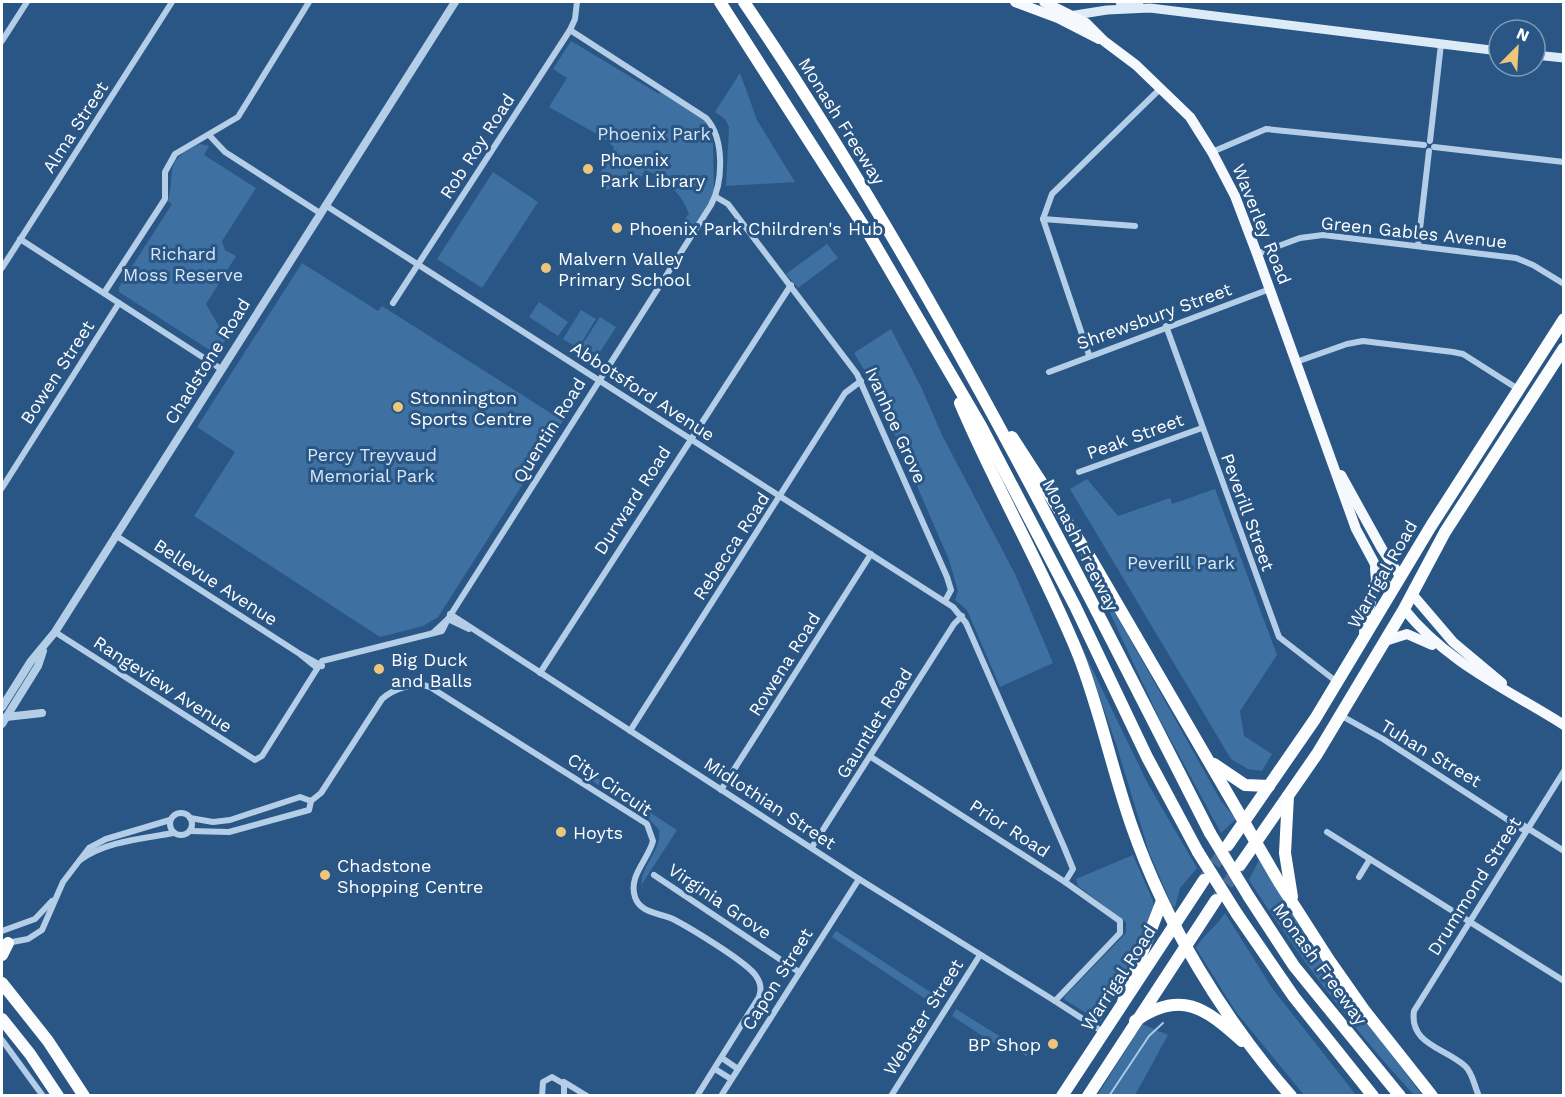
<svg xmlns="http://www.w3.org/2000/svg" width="1565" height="1097" font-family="'Work Sans',sans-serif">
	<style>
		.green { fill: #3e71a1 }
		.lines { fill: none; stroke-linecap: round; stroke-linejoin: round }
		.stream { stroke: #a9c9e8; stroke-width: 2 }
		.trunk-tunnel { stroke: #496f97; stroke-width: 12; stroke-dasharray: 12 6; stroke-linecap: butt }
		.minor { stroke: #b4cee7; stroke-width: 6 }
		.tertiary { stroke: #b4cee7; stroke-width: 8 }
		.secondary { stroke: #ddeaf7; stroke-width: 9 }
		.primary { stroke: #f5f9fe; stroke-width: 10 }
		.trunk { stroke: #fafcfe; stroke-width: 12 }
		.motorway { stroke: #fff; stroke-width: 12 }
		.motorway-bridge { stroke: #fff; stroke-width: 12 }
		.poi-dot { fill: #eec67b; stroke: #295685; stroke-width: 2 }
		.labels { text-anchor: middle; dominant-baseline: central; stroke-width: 6; stroke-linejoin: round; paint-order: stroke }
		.street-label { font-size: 18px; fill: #fff; stroke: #295685 }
		.park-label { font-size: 18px; fill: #d7e7f6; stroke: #295685 }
		.poi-label { font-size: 18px; fill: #fff; stroke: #295685; text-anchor: start }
	</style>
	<rect width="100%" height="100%" fill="#295685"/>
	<g class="green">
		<path d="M571,41L659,94L661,91L704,118L713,144L714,196L694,229L684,220L689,214C683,195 664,177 645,170L636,189L620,187L604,190L599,174L608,163L614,147L602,137L549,107L567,78L553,69Z"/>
		<polygon points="740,73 757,120 795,182 726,186 729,127 725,119 715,112"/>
		<path d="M200,144L209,146L204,155L256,188L222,241L225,250L236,256L206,304L226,339L216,354L119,292V287L172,204L168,201C177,170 161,162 200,144Z"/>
		<polygon points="493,172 538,202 482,288 437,259"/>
		<polygon points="827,244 838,258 798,288 786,274"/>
		<polygon points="302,263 378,311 382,306 563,421 438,617 423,626 380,637 194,516 235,452 197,427"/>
		<polygon points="539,302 568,322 558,336 529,317"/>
		<polygon points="581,310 596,319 578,348 563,339"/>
		<polygon points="600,317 616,327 598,355 582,345"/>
		<polygon points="891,329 922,389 942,435 1015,574 1053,663 1000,687 967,610 955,600 958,591 949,560 874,386 854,353"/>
		<polygon points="1087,479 1118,516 1170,498 1172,504 1215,489 1277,655 1240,711 1244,736 1272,754 1262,771 1248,769 1231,759 1070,489"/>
		<polygon points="1103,598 1107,598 1221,801 1236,819 1221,833 1159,718"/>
		<polygon points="1084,652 1148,784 1197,868 1180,888 1175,907 1172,906 1149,852 1116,744"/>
		<path d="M590,761L593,763L588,772L677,830L642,884L643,890C635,871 663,851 659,830L647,817L582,774Z"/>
		<polygon points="1133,855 1153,901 1154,910 1101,1022 1065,1000 1064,997 1126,933 1126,922 1078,886 1076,879"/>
		<path d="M1259,860L1334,979L1422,1095H1414C1353,1029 1298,956 1249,880Z"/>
		<path d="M1225,913L1272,988L1356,1095H1304L1236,1012L1196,948C1204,934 1216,927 1225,913Z"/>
		<polygon points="836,931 941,999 936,1006 832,937"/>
		<polygon points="956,1009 1028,1054 1026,1056 1008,1044 1004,1050 952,1016"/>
		<polygon points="1142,1024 1168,1035 1135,1095 1097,1096"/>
	</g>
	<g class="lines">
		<polyline class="stream" points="1109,1096 1149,1036 1163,1023"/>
		<g class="trunk-tunnel">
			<polyline points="1204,879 1227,847"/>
			<polyline points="1217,899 1240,866"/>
		</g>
		<g class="minor">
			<polyline points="2,41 27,2"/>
			<polyline points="209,135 225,152 320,213"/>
			<polyline points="1430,141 1441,44"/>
			<polyline points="1434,147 1564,162"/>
			<polyline points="1212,152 1266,129 1424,145"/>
			<polyline points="716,197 728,204 857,374 947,577 951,590 945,601"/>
			<polyline points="325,205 953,607 966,623 1064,847 1073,869 1065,882"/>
			<polyline points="1043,219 1135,226"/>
			<polyline points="20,239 221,369"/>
			<polyline points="1418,246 1429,151"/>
			<polyline points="1257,254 1300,238 1323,235 1516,258 1533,265 1564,284"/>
			<polyline points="2,268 172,2"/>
			<polyline points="104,293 165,199 165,172 175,154 238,117 309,2"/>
			<polyline points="393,303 570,30 575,19 577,2"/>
			<polyline points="1166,326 1279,637 1337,682"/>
			<polyline points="1089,355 1043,219 1052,194 1161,88"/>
			<polyline points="1296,362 1347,344 1363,341 1453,352 1463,354 1518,389"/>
			<polyline points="1049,372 1270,289"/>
			<polyline points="1079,472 1202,428"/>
			<polyline points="2,488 119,303"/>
			<polyline points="115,535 300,654 322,666"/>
			<polyline points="450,614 859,879 1055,1001 1120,933 1120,921 1065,882 871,757"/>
			<polyline points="448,619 469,629"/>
			<polyline points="55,632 255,760 262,756 322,661 442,631 448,619"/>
			<path d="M433,633L448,619L711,205C723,182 725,139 706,118L570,30"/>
			<polyline points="301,655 317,668"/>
			<polyline points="540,673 791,285"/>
			<polyline points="1340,715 1383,739 1522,829 1527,829"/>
			<polyline points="630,731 845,393 861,381"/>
			<polyline points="721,790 871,554"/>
			<circle cx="181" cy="824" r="11"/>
			<polyline points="190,818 213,822 230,820 300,797 311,801"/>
			<polyline points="1513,819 1564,851"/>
			<path d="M190,831L229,832L309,810L311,801L321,793L382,699C393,689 415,681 430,687L647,824L653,841C648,860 628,876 635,897C640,913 659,913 673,919C690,928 747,962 756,976C761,983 762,989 759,997L697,1096"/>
			<polyline points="1327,832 1564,981"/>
			<polyline points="812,847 954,624 962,616"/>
			<path d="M80,860C107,841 141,839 173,833"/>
			<polyline points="654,875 799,972"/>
			<polyline points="1359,877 1370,859"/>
			<polyline points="2,931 35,919 52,901"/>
			<polyline points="7,943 28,939 42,930 63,882 89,848 106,839 170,820"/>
			<polyline points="1055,1001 1103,1032"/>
			<polyline points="2,1040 43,1096"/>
			<polyline points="722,1058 738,1069"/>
			<polyline points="715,1069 731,1079"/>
			<polyline points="564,1082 587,1096"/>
			<polyline points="542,1096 543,1082 552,1077 564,1084 564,1096"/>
			<polyline points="721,1096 859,879"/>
			<polyline points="891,1096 980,955"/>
			<path d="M1479,1096C1474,1086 1473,1073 1465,1066C1445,1048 1409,1044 1414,1011L1564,771"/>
		</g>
		<g class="tertiary">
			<polyline points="2,707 31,661 55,632 455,2"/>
			<polyline points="6,717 42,713"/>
			<polyline points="2,724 38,666 43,651"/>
		</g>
		<g class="secondary">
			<polyline points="1120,2 1139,5"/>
			<polyline points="1069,16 1107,10 1150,8 1499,51"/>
			<polyline points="1535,55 1564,58"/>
		</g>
		<g class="primary">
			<polyline points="1015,2 1058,18 1099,39"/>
			<polyline points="1044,2 1086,23 1104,41 1136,65 1190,117 1212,152 1235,196 1257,254 1356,529 1391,594"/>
			<polyline points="1341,475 1382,549 1400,576"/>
			<polyline points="1412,594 1453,642 1502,683"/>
			<path d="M1404,609C1447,663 1507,689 1564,725"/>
			<polyline points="1364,632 1376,580 1375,568"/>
			<polyline points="1385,641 1407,634 1432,645"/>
		</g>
		<g class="trunk">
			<polyline points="1228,845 1315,719 1431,526 1564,319"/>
			<polyline points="1240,865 1317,754 1404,609 1445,532 1564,348"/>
			<polyline points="2,955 8,943"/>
			<polyline points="2,983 48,1041 84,1096"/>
			<polyline points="2,1019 30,1054 58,1096"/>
			<polyline points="1062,1096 1204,880"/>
			<polyline points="1088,1096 1216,900"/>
		</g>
		<g class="motorway">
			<polyline points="720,2 870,236 981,426 1075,606 1147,757 1198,852"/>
			<path d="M744,2C923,265 1066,550 1210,833"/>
			<path d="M960,403C996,488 1043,568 1078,654C1100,710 1112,770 1132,827C1166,924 1223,1018 1291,1096"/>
			<polyline points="1012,437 1091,559 1279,882 1329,960 1364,1010 1432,1096"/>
			<polyline points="1214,764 1245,785 1269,786"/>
			<polyline points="1288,796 1285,853 1292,897"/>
			<polyline points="1249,897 1294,966 1400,1096"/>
			<polyline points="1237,914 1294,997 1373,1096"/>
			<polyline points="1123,1002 1162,901"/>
			<path d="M1135,1021C1181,989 1205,1008 1242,1041"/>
		</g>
		<g class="motorway-bridge">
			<polyline points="1210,833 1249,897"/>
			<polyline points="1198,852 1237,914"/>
		</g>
	</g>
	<g class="poi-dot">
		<circle cx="588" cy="169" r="6"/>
		<circle cx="617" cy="228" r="6"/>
		<circle cx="546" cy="268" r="6"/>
		<circle cx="398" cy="407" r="6"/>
		<circle cx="379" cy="669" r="6"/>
		<circle cx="561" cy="832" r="6"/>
		<circle cx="325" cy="875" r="6"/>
		<circle cx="1053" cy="1044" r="6"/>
	</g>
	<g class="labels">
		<g class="street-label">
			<text transform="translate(842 121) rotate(58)">Monash Freeway</text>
			<text transform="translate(75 127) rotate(-57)">Alma Street</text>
			<text transform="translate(477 146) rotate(-57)">Rob Roy Road</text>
			<text transform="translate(1262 224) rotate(68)">Waverley Road</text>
			<text transform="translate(1414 232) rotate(6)">Green Gables Avenue</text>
			<text transform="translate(1154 316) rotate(-20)">Shrewsbury Street</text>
			<text transform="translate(207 361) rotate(-58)">Chadstone Road</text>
			<text transform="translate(57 372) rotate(-57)">Bowen Street</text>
			<text transform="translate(643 391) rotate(33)">Abbotsford Avenue</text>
			<text transform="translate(896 425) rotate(66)">Ivanhoe Grove</text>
			<text transform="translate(549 430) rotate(-58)">Quentin Road</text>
			<text transform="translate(1135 436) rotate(-20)">Peak Street</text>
			<text transform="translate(632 500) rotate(-57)">Durward Road</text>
			<text transform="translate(1248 512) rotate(70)">Peverill Street</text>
			<text transform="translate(1081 545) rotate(63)">Monash Freeway</text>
			<text transform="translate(731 546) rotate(-57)">Rebecca Road</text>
			<text transform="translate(1382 574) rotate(-60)">Warrigal Road</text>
			<text transform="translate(216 582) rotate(33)">Bellevue Avenue</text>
			<text transform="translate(784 664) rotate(-58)">Rowena Road</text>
			<text transform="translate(163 684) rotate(33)">Rangeview Avenue</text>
			<text transform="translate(874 723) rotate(-58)">Gauntlet Road</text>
			<text transform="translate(1431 753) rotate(31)">Tuhan Street</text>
			<text transform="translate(610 784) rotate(34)">City Circuit</text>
			<text transform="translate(770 803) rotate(33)">Midlothian Street</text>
			<text transform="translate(1010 828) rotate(33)">Prior Road</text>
			<text transform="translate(1474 886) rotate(-58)">Drummond Street</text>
			<text transform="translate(720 901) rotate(34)">Virginia Grove</text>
			<text transform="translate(1320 964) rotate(54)">Monash Freeway</text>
			<text transform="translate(1118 978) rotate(-57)">Warrigal Road</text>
			<text transform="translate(777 979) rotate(-58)">Capon Street</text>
			<text transform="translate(923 1017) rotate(-58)">Webster Street</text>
		</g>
		<g class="park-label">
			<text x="654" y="133">Phoenix Park</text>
			<text x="183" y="253">Richard<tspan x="183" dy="21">Moss Reserve</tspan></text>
			<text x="372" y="454">Percy Treyvaud<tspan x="372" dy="21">Memorial Park</tspan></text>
			<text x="1181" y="562">Peverill Park</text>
		</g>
		<g class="poi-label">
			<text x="600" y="159">Phoenix<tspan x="600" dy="21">Park Library</tspan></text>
			<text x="629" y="228">Phoenix Park Chilrdren's Hub</text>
			<text x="558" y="258">Malvern Valley<tspan x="558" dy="21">Primary School</tspan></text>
			<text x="410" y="397">Stonnington<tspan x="410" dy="21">Sports Centre</tspan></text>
			<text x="391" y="659">Big Duck<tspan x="391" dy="21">and Balls</tspan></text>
			<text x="573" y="832">Hoyts</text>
			<text x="337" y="865">Chadstone<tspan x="337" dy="21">Shopping Centre</tspan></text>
			<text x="1041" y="1044" text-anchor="end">BP Shop</text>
		</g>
	</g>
	<rect width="1565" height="1097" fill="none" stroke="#ffffff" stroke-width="6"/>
	<g transform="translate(1517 48) rotate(24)"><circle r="28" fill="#295685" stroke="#7f9ab6" stroke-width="1.5"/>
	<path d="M0-4.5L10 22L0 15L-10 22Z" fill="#eec67b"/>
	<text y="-9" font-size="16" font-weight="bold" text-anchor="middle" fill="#ffffff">N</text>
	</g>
</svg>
